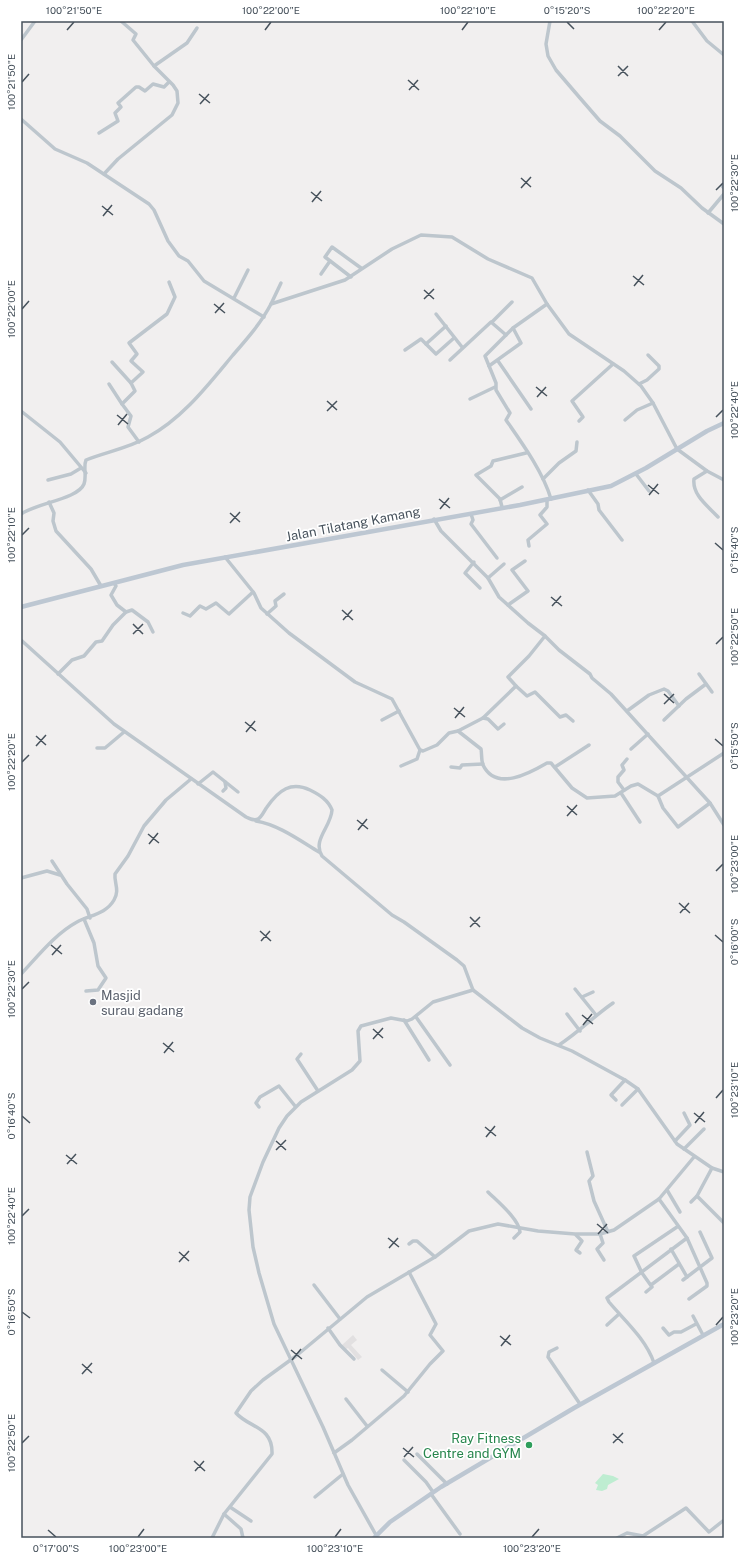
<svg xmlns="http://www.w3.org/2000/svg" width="745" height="1559" font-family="'Public Sans',sans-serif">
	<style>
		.education { fill: #e2e0e1 }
		.green { fill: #beedd1 }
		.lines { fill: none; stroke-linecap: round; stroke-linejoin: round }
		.street { stroke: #bdc6cd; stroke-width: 3.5 }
		.secondary { stroke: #bdc7d2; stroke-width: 4.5 }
		.ticks { fill: none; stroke: #47525c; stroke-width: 1.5 }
		.worship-dot { fill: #6b7280; stroke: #fff; stroke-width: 1.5 }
		.leisure-dot { fill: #2e9e5b; stroke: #fff; stroke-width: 1.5 }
		.labels { text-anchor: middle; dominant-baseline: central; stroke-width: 3.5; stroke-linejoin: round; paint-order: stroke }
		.street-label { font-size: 13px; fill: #47525c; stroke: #fff }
		.worship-label { font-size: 13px; fill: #5b616d; stroke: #fff; text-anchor: start }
		.leisure-label { font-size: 13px; fill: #27864d; stroke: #fff; text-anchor: end }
		.neatline { fill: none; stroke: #47525c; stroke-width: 1.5 }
		.ticks-label { font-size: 10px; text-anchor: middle; fill: #47525c }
	</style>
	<rect width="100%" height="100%" fill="#f1efef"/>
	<polygon class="education" points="353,1335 357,1340 351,1345 362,1357 358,1360 348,1348 346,1349 342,1345"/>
	<polygon class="green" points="603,1474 613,1476 619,1479 608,1485 607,1489 602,1491 596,1490 598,1485 595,1483"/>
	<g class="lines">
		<g class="street">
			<polyline points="121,21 136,34 133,40 154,66"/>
			<polyline points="550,21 546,44 548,56 556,70 580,98 600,121 620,136 655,171 681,188 702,208 724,224"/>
			<polyline points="692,21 707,41 724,55"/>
			<polyline points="21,40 35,21"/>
			<polyline points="21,119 55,149 87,163 149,204 154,210 168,241 179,256 188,261 204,281 264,317"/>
			<polyline points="99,133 118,121 115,113 121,107 118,103 136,87 139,87 145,91 153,84 164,87 169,82"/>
			<polyline points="104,174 118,159 172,115 178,103 177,91 173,85 154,66 187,43 197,28"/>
			<polyline points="724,184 722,186 724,188"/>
			<polyline points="708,213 724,194"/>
			<polyline points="321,274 330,261"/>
			<polyline points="351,277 325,257 332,247 361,268"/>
			<polyline points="234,298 248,270"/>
			<polyline points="271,304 281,283"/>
			<path d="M547,304L513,328L485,356L496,383V390L510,413L506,420C522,443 543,472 551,499"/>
			<polyline points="436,314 462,347"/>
			<polyline points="492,322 512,302"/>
			<polyline points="426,344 446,326"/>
			<polyline points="405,350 421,339 436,354 454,338"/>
			<polyline points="450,360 491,322 506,335"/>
			<polyline points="498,361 531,409"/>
			<polyline points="112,362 131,383"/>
			<polyline points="489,366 521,343 513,328"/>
			<polyline points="109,384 122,404"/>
			<polyline points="639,384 647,380 659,369 659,366 648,355"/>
			<polyline points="470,399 495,387"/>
			<polyline points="21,411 60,442 86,473"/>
			<polyline points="625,420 637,410 653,403"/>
			<polyline points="579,421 583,417 572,401 613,364"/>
			<polyline points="139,442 128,427 131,416 122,404 135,391 131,383 143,372 131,361 137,354 129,343 167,314 175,297 169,282"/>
			<path d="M707,471L694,479C692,495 708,506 718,517"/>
			<polyline points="636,474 649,491"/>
			<polyline points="543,479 559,463 576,451 577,442"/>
			<polyline points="48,480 71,474 81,468"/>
			<polyline points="588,490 598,504 599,510 622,540"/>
			<polyline points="500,500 522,487"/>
			<polyline points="49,502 54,513 53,521 56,531 91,569 101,586"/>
			<polyline points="502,507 500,499 476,475 491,466 493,461 526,453"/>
			<path d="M21,514C37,503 78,499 84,484C87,476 83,467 86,460C106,452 129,448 148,437C183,418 208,385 233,355C247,339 261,323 271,304L345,280L392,249L421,235L452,237L488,259L532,278L547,304L569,334L624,371L641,386L653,403L677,449L707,471L724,480"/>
			<polyline points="471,514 473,520 471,524 497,558"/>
			<polyline points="434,519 441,531 488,578 499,597 528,623 545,636 559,650 590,674 592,678 611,694 710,803 724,825"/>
			<polyline points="529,546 528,540 547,524 540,515 547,507 547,500"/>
			<polyline points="225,557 254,593 261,608 289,633 355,682 392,699 420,750 423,751 437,745 449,733 458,731 483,718 516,686 508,677 529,656 545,636"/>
			<polyline points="474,562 465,573 480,588"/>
			<polyline points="488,578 504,564"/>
			<polyline points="114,583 116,586 111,595 117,605 126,612"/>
			<polyline points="508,605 528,591 512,570 525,561"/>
			<polyline points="183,613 190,616 200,606 206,609 216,603 229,614 253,592"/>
			<polyline points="267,614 276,606 275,601 284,594"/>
			<path d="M21,640L114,724L246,817C250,819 254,821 258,819C262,817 264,811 267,807C279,790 291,781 310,790C320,795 328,800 332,810C331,827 312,840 322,856L392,915L404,922L457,960L464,966L473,990L522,1028L540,1038L572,1051L625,1080L638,1089L677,1144L712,1168L724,1172"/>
			<polyline points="58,674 72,660 84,656 96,642 102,641 113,625 126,612 132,610 148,622 153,632"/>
			<polyline points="699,674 712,692"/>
			<polyline points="516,686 527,696 535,692 560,717 566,715 573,721"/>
			<polyline points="627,711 649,695 664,689 668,691 679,706"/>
			<polyline points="483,718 488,719 498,729 504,724"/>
			<polyline points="382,720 399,711"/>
			<polyline points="664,720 686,699 706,684"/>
			<path d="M458,731L481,749C482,754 481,760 483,765C496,792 530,773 547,763H551L572,788L587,798L615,796L631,786L638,784L658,796L724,753"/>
			<polyline points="97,748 105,748 124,732"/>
			<polyline points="631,749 648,734"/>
			<polyline points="401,766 417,759 420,750"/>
			<polyline points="451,767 460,768 462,765 483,764"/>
			<polyline points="555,767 589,745"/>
			<polyline points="198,784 213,772 238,792"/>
			<polyline points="624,790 618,782 618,777 624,770 622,765 627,759"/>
			<polyline points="223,791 226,788 225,782"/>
			<polyline points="621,793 640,822"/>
			<polyline points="658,796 663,808 678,827 710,803"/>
			<path d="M256,821C279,825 299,840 319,852"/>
			<polyline points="52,861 67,884 87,909 90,918"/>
			<polyline points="21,878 47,871 60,875"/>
			<polyline points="84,919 94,943 98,966 106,978 98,990 86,991"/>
			<path d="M21,974C38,956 55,934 77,922C90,915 106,914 114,900C120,890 114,883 115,874L128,856L144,826L166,800L191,779"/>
			<polyline points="575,989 596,1015"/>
			<polyline points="582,997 593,992"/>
			<polyline points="567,1014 580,1031"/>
			<polyline points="416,1017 450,1065"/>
			<polyline points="404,1020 429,1060"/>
			<path d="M559,1045C579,1032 594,1016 613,1003"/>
			<polyline points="301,1054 297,1059 318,1091"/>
			<polyline points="616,1100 611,1095 625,1080"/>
			<polyline points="622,1105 638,1089"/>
			<polyline points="259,1107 256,1103 260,1097 279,1086 295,1106"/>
			<polyline points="675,1141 690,1125 684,1113"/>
			<polyline points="684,1149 704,1129"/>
			<polyline points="587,1152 593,1176 589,1181 594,1201 608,1232"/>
			<polyline points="667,1190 680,1212"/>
			<path d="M488,1192C497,1201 519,1219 520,1232L514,1238"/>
			<polyline points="697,1196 724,1223"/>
			<polyline points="659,1199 687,1238 707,1283 707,1286 689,1299"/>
			<polyline points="691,1202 697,1196 712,1168"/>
			<polyline points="600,1234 603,1243 597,1249 604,1260"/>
			<polyline points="576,1235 582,1241 576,1250 580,1253"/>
			<polyline points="409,1244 413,1241 417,1241 435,1257"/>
			<polyline points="671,1249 687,1277"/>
			<polyline points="683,1280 712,1258 700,1232"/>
			<polyline points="314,1285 340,1319"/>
			<polyline points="651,1285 679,1264"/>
			<polyline points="646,1292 652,1287 642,1273 634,1256 677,1227"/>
			<polyline points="693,1316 703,1335"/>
			<polyline points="607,1325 619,1314"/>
			<polyline points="328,1328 340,1345 354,1359"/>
			<polyline points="663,1328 669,1335 674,1332 681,1332 696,1324"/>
			<polyline points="557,1348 549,1352 548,1357 580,1404"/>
			<path d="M654,1363C646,1339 624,1320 609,1302L607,1298L687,1238"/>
			<polyline points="382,1370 408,1392"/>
			<polyline points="346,1399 367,1426"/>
			<polyline points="334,1453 352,1440 404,1396 430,1364 443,1351 430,1335 436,1324 409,1272"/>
			<polyline points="417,1454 447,1484"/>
			<polyline points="404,1460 426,1482 433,1492"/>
			<polyline points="431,1494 460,1534"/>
			<polyline points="315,1497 343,1474"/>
			<polyline points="230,1507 251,1521"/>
			<polyline points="224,1514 241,1529 243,1538"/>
			<polyline points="376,1535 348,1485 323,1427 274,1324 259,1273 253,1247 249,1210 250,1197 263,1162 279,1128 287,1116 301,1102 352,1070 360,1061 358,1031 361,1026 391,1018 407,1021 412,1019 433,1002 473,990"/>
			<path d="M212,1538L224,1514L272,1454C273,1426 249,1428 236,1413L251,1391L263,1380L296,1356L367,1297L435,1257L469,1231L498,1224L538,1231L575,1234H600L614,1230L659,1199L694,1157"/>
			<polyline points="617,1538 627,1533 643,1536 686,1508 709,1532 724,1520"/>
		</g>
		<g class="secondary">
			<polyline points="21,607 183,565 520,505 611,486 646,468 707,431 724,423"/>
			<polyline points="374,1538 390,1522 441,1487 574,1408 724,1324"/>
		</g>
	</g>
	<path class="ticks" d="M567,22L574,29M67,30L74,22M265,30L271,22M462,30L468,22M659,30L666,22M618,66L628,76M618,76L628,66M408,80L419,90M22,82L29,74M409,90L418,80M199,94L210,103M200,104L209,94M521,178L531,187M521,188L531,177M716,190L723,183M311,192L322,201M312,202L321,191M102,206L113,215M103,216L112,205M633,276L644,285M634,286L643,275M424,290L434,299M424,299L434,289M214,304L225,313M22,309L29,301M215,313L224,303M536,387L547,396M537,397L546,387M327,401L337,410M327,411L337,401M117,415L128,424M716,417L723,410M118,425L127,414M648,485L659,494M649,495L658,484M439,499L450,508M440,509L449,498M230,513L240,522M230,523L240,512M22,535L29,528M715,543L723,550M551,597L562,606M552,606L561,596M342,610L353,620M343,620L352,610M133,624L143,634M133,634L143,624M716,644L723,637M664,694L674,703M664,704L674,694M454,708L465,717M455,718L464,707M245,722L256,731M246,732L255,721M36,736L46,745M715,739L723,746M36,746L46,735M22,762L29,755M567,806L577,815M567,816L577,805M357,820L368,829M358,830L367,819M148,834L159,843M149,844L158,833M716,871L723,864M679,903L690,913M680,913L689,903M470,917L480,927M470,927L480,917M260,931L271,941M715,935L723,942M261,941L270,931M51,945L62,954M52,955L61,945M22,989L29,982M582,1015L593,1024M583,1025L592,1014M373,1029L383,1038M373,1039L383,1028M163,1043L174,1052M164,1053L173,1042M716,1098L723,1090M694,1113L705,1122M22,1116L30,1123M695,1123L704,1112M485,1127L496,1136M486,1137L495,1126M276,1141L286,1150M276,1150L286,1140M66,1155L77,1164M67,1164L76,1154M22,1216L29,1209M597,1224L608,1233M598,1234L607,1224M388,1238L399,1247M389,1248L398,1238M179,1252L189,1261M179,1262L189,1251M22,1312L30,1318M716,1325L723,1317M500,1336L511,1345M501,1346L510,1335M291,1350L302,1359M292,1360L301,1349M82,1364L92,1373M82,1374L92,1363M613,1434L623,1443M22,1443L29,1436M613,1443L623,1433M403,1448L414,1457M404,1457L413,1447M194,1461L205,1471M195,1471L204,1461M48,1530L56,1537M138,1537L144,1529M335,1537L341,1529M532,1537L539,1529"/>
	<circle class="worship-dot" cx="93" cy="1002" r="4"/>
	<circle class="leisure-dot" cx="529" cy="1445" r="4"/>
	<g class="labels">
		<g class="street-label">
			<text transform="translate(353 524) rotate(-11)">Jalan Tilatang Kamang</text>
		</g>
		<g class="worship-label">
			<text x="101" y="995">Masjid<tspan x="101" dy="15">surau gadang</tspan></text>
		</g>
		<g class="leisure-label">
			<text x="521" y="1438">Ray Fitness<tspan x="521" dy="15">Centre and GYM</tspan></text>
		</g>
	</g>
	<rect width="745" height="1559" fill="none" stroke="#ffffff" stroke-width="44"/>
	<rect x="22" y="22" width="701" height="1515" class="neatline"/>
	<g class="ticks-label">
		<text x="74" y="14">100°21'50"E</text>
		<text x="271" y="14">100°22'00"E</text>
		<text x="468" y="14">100°22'10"E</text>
		<text x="567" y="14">0°15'20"S</text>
		<text x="666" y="14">100°22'20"E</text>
		<text transform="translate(11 82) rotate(-90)" y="4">100°21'50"E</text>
		<text transform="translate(734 183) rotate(-90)" y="4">100°22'30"E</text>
		<text transform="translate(11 309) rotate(-90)" y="4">100°22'00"E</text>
		<text transform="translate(734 410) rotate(-90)" y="4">100°22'40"E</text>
		<text transform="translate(11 535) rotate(-90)" y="4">100°22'10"E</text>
		<text transform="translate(734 550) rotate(-90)" y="4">0°15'40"S</text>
		<text transform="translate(734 637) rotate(-90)" y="4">100°22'50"E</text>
		<text transform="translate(734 746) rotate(-90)" y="4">0°15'50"S</text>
		<text transform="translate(11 762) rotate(-90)" y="4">100°22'20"E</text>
		<text transform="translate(734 864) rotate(-90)" y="4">100°23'00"E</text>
		<text transform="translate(734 942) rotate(-90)" y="4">0°16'00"S</text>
		<text transform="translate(11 989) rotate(-90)" y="4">100°22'30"E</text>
		<text transform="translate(734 1090) rotate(-90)" y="4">100°23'10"E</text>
		<text transform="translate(11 1116) rotate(-90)" y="4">0°16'40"S</text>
		<text transform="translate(11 1216) rotate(-90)" y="4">100°22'40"E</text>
		<text transform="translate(11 1312) rotate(-90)" y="4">0°16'50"S</text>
		<text transform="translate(734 1317) rotate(-90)" y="4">100°23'20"E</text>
		<text transform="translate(11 1443) rotate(-90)" y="4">100°22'50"E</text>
		<text x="56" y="1552">0°17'00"S</text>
		<text x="138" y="1552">100°23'00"E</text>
		<text x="335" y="1552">100°23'10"E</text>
		<text x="532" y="1552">100°23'20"E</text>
	</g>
</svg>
